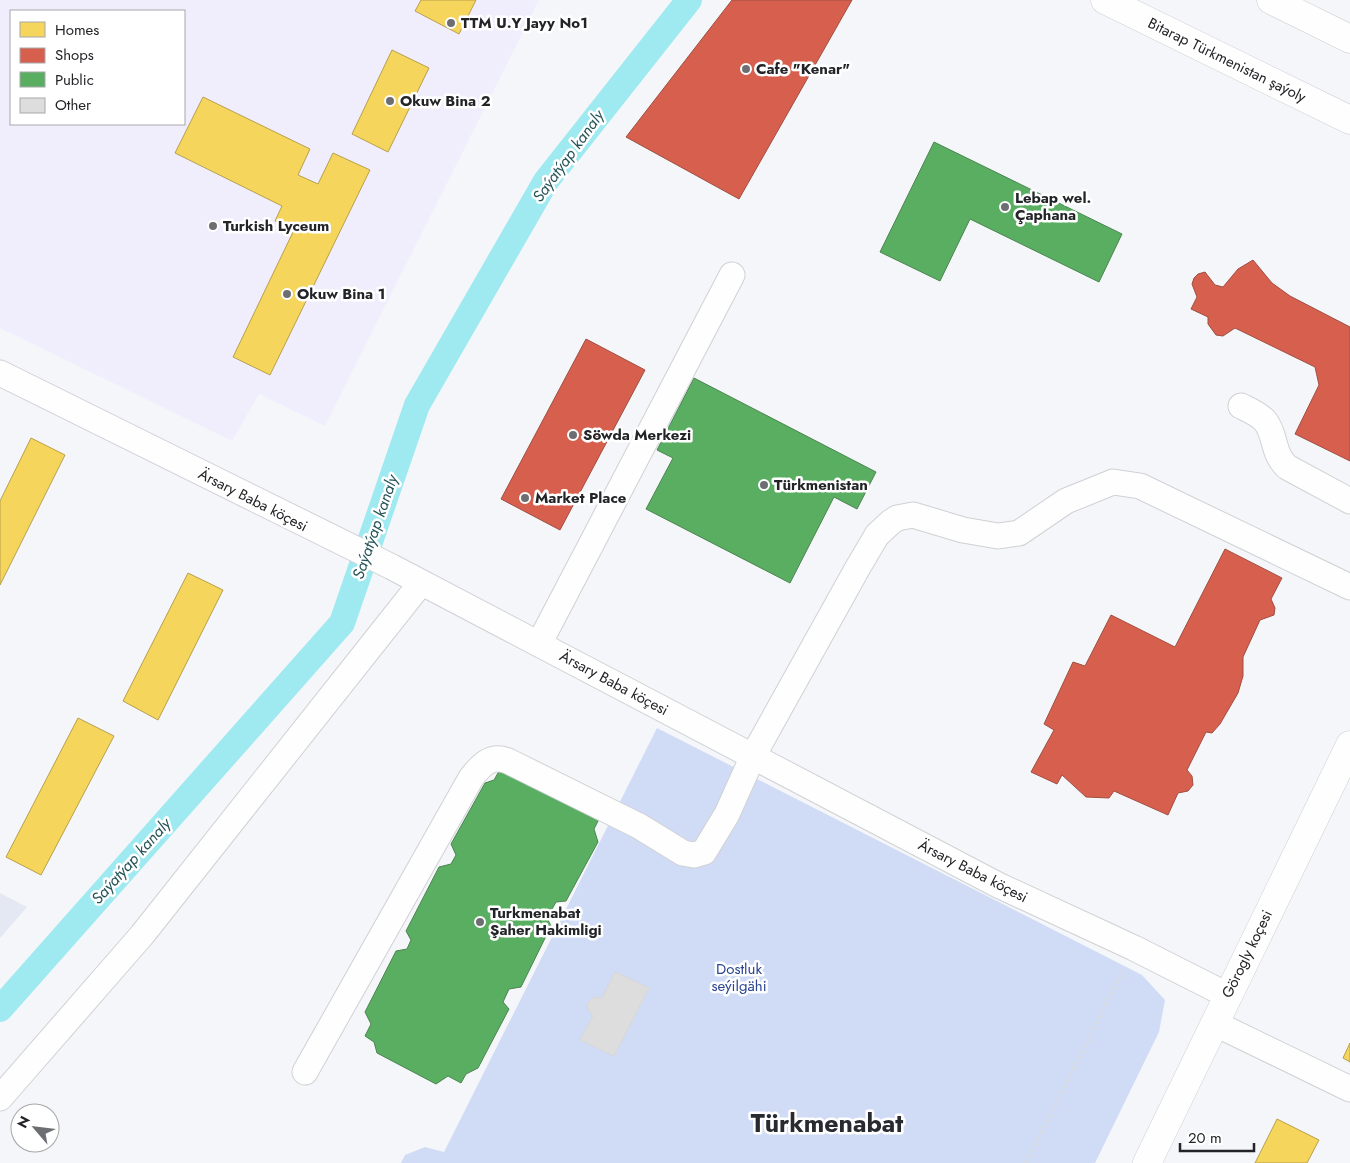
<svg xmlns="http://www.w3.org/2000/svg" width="1350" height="1163" font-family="Jost,sans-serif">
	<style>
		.built { fill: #e4e8f2 }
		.education { fill: #f0eefc; fill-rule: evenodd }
		.green { fill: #d0dcf5 }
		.homes { fill: #f6d55c; stroke: #b7a04c }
		.shops { fill: #d6604d; stroke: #a04e42 }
		.public { fill: #5aae61; stroke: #4a8550 }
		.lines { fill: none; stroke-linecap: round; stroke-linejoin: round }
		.canal { stroke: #9feaf1; stroke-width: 26 }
		.building { fill: #deddde; stroke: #d7d7d7 }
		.minor-casing { stroke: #d0d1d4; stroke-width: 27 }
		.major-casing { stroke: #d0d1d4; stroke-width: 29 }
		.path { stroke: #dbdbdc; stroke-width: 3; stroke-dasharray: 2.5 4; stroke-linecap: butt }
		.minor { stroke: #fefefe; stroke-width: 25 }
		.major { stroke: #fefefe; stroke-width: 28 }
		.poi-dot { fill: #6c6e71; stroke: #fff; stroke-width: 2 }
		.labels { text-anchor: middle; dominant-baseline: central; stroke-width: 5; stroke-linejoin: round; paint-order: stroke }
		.poi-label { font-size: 15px; font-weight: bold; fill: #232427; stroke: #fff; text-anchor: start }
		.street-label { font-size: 15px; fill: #232427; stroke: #fff }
		.park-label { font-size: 15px; fill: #2a4591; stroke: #fff }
		.water-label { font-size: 16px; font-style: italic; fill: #255458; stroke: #fff }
		.town-label { font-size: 25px; font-weight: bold; fill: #272a2f; stroke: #fff }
	</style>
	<rect width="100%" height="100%" fill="#f5f6fa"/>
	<polygon class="built" points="0,893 27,907 0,938"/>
	<path class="education" d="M0,0H539L325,426L259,394L232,441L0,328ZM11,11H184V124H11Z"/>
	<polygon class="green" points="657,728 1142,975 1165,1000 1159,1032 1095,1163 401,1163 405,1155 425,1147 444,1152"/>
	<g class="homes">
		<polygon points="421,0 476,0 459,34 415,11"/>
		<polygon points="392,50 429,68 388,152 352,134"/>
		<polygon points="203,97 310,149 298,175 318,184 333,153 370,170 270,375 233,357 294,230 275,221 282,206 175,153"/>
		<polygon points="31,438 65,455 0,585 0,501"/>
		<polygon points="188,573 223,590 158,720 123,701"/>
		<polygon points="78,718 114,736 41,875 6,857"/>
		<polygon points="1350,1043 1350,1062 1343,1058"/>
		<polygon points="1277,1119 1319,1140 1307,1163 1255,1163"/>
	</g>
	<g class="shops">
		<polygon points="732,0 852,0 739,199 626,137"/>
		<polygon points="1253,260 1272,283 1290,296 1350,327 1350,461 1295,434 1319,385 1315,367 1235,328 1223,336 1216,335 1208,324 1208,317 1191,309 1197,297 1192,284 1194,278 1198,274 1205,272 1215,285 1223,287 1238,269"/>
		<polygon points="586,339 645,370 560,530 501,499"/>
		<polygon points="1225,549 1282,578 1271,599 1275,608 1274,615 1260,620 1243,657 1243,676 1238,693 1220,724 1212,733 1206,732 1187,770 1192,776 1193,785 1188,791 1178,793 1168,815 1114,791 1109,798 1086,797 1062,775 1057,784 1031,772 1054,730 1044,724 1073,662 1085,666 1111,615 1175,647"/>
	</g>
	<g class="public">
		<polygon points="934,142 1122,234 1099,282 970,219 940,281 880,252"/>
		<polygon points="694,378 876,472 857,509 834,497 790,583 646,509 673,458 657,450"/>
		<polygon points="502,766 600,817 594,829 598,842 566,901 556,902 547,918 551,926 521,987 509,989 503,1002 509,1009 478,1068 466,1074 461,1083 448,1076 436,1084 377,1053 374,1042 365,1036 371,1024 365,1012 396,951 407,949 411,940 406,931 439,867 451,864 456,855 451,844 485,783 494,780"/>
	</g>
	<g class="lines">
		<polyline class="canal" points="0,1009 342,623 417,405 546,181 689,0"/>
	</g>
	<polygon class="building" points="615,972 649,988 614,1056 580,1040 593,1016 588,1009 587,1004 594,997 602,998"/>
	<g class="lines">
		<g class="minor-casing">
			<g id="minor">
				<polyline points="0,373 392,567 998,885 1134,948 1227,995"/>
				<path d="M1241,406C1249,410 1259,414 1265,421C1276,434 1272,453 1287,467L1350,501"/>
				<polyline points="539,644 732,275"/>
				<polyline points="1214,1023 1350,1089"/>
				<path d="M305,1072L471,778C481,765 491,754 508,761L639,826L683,853L694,855L704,852L727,814L753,756L857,569L877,535L891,522L897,518L913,515L963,530L998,536L1019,533L1066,501L1113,482L1140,486L1350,587"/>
				<polyline points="0,1098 142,935 421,583"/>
			</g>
		</g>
		<g class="major-casing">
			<g id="major">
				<polyline points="1105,0 1350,120"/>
				<polyline points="1271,0 1350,39"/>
				<polyline points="1147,1163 1350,745"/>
			</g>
		</g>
		<polyline class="path" points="1026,1163 1123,970"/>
		<use href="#minor" class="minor"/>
		<use href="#major" class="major"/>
	</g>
	<g class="poi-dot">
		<circle cx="451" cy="23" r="5"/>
		<circle cx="746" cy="69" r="5"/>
		<circle cx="390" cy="101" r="5"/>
		<circle cx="1005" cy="207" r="5"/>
		<circle cx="213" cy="226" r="5"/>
		<circle cx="287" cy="294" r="5"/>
		<circle cx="573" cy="435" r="5"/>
		<circle cx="764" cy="485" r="5"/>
		<circle cx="525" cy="498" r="5"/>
		<circle cx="480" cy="922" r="5"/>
	</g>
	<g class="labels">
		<g class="poi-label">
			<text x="461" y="23">TTM U.Y Jayy No1</text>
			<text x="756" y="69">Cafe "Kenar"</text>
			<text x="400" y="101">Okuw Bina 2</text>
			<text x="1015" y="198">Lebap wel.<tspan x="1015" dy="17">Çaphana</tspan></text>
			<text x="223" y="226">Turkish Lyceum</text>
			<text x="297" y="294">Okuw Bina 1</text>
			<text x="583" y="435">Söwda Merkezi</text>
			<text x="774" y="485">Türkmenistan</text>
			<text x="535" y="498">Market Place</text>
			<text x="490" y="913">Turkmenabat<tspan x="490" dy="17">Şaher Hakimligi</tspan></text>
		</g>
		<g class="street-label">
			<text transform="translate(1227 60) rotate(26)">Bitarap Türkmenistan şaýoly</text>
			<text transform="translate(253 500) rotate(27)">Ärsary Baba köçesi</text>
			<text transform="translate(614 683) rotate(28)">Ärsary Baba köçesi</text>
			<text transform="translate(973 871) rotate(27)">Ärsary Baba köçesi</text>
			<text transform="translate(1247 954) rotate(-64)">Görogly koçesi</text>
		</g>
		<g class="park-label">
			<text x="739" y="969">Dostluk<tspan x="739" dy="17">seýilgähi</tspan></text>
		</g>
		<g class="water-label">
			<text transform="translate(568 156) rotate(-54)">Saýatýap kanaly</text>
			<text transform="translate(375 527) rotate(-71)">Saýatýap kanaly</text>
			<text transform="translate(131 861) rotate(-48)">Saýatýap kanaly</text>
		</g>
		<g class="town-label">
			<text x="827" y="1123">Türkmenabat</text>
		</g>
	</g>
	<rect x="10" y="10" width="175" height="115" fill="#ffffff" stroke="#a7a7a9"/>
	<rect x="20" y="22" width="25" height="15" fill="#f6d55c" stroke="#a7a7a9"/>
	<text x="55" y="35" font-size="15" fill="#232427">Homes</text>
	<rect x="20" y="48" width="25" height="15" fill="#d6604d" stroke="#a7a7a9"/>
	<text x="55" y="60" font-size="15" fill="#232427">Shops</text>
	<rect x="20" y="72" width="25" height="15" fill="#5aae61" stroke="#a7a7a9"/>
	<text x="55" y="85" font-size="15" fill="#232427">Public</text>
	<rect x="20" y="98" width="25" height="15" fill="#deddde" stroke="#a7a7a9"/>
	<text x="55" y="110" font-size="15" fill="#232427">Other</text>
	<g transform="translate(35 1128) rotate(298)"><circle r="24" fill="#ffffff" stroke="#a7a7a9"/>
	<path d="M0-4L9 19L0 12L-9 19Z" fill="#6c6e71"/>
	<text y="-8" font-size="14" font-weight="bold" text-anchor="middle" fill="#232427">N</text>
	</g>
	<path d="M1180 1143v8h74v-8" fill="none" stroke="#232427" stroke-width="2.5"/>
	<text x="1188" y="1143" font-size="15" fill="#232427" stroke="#ffffff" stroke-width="4" paint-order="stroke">20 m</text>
</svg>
